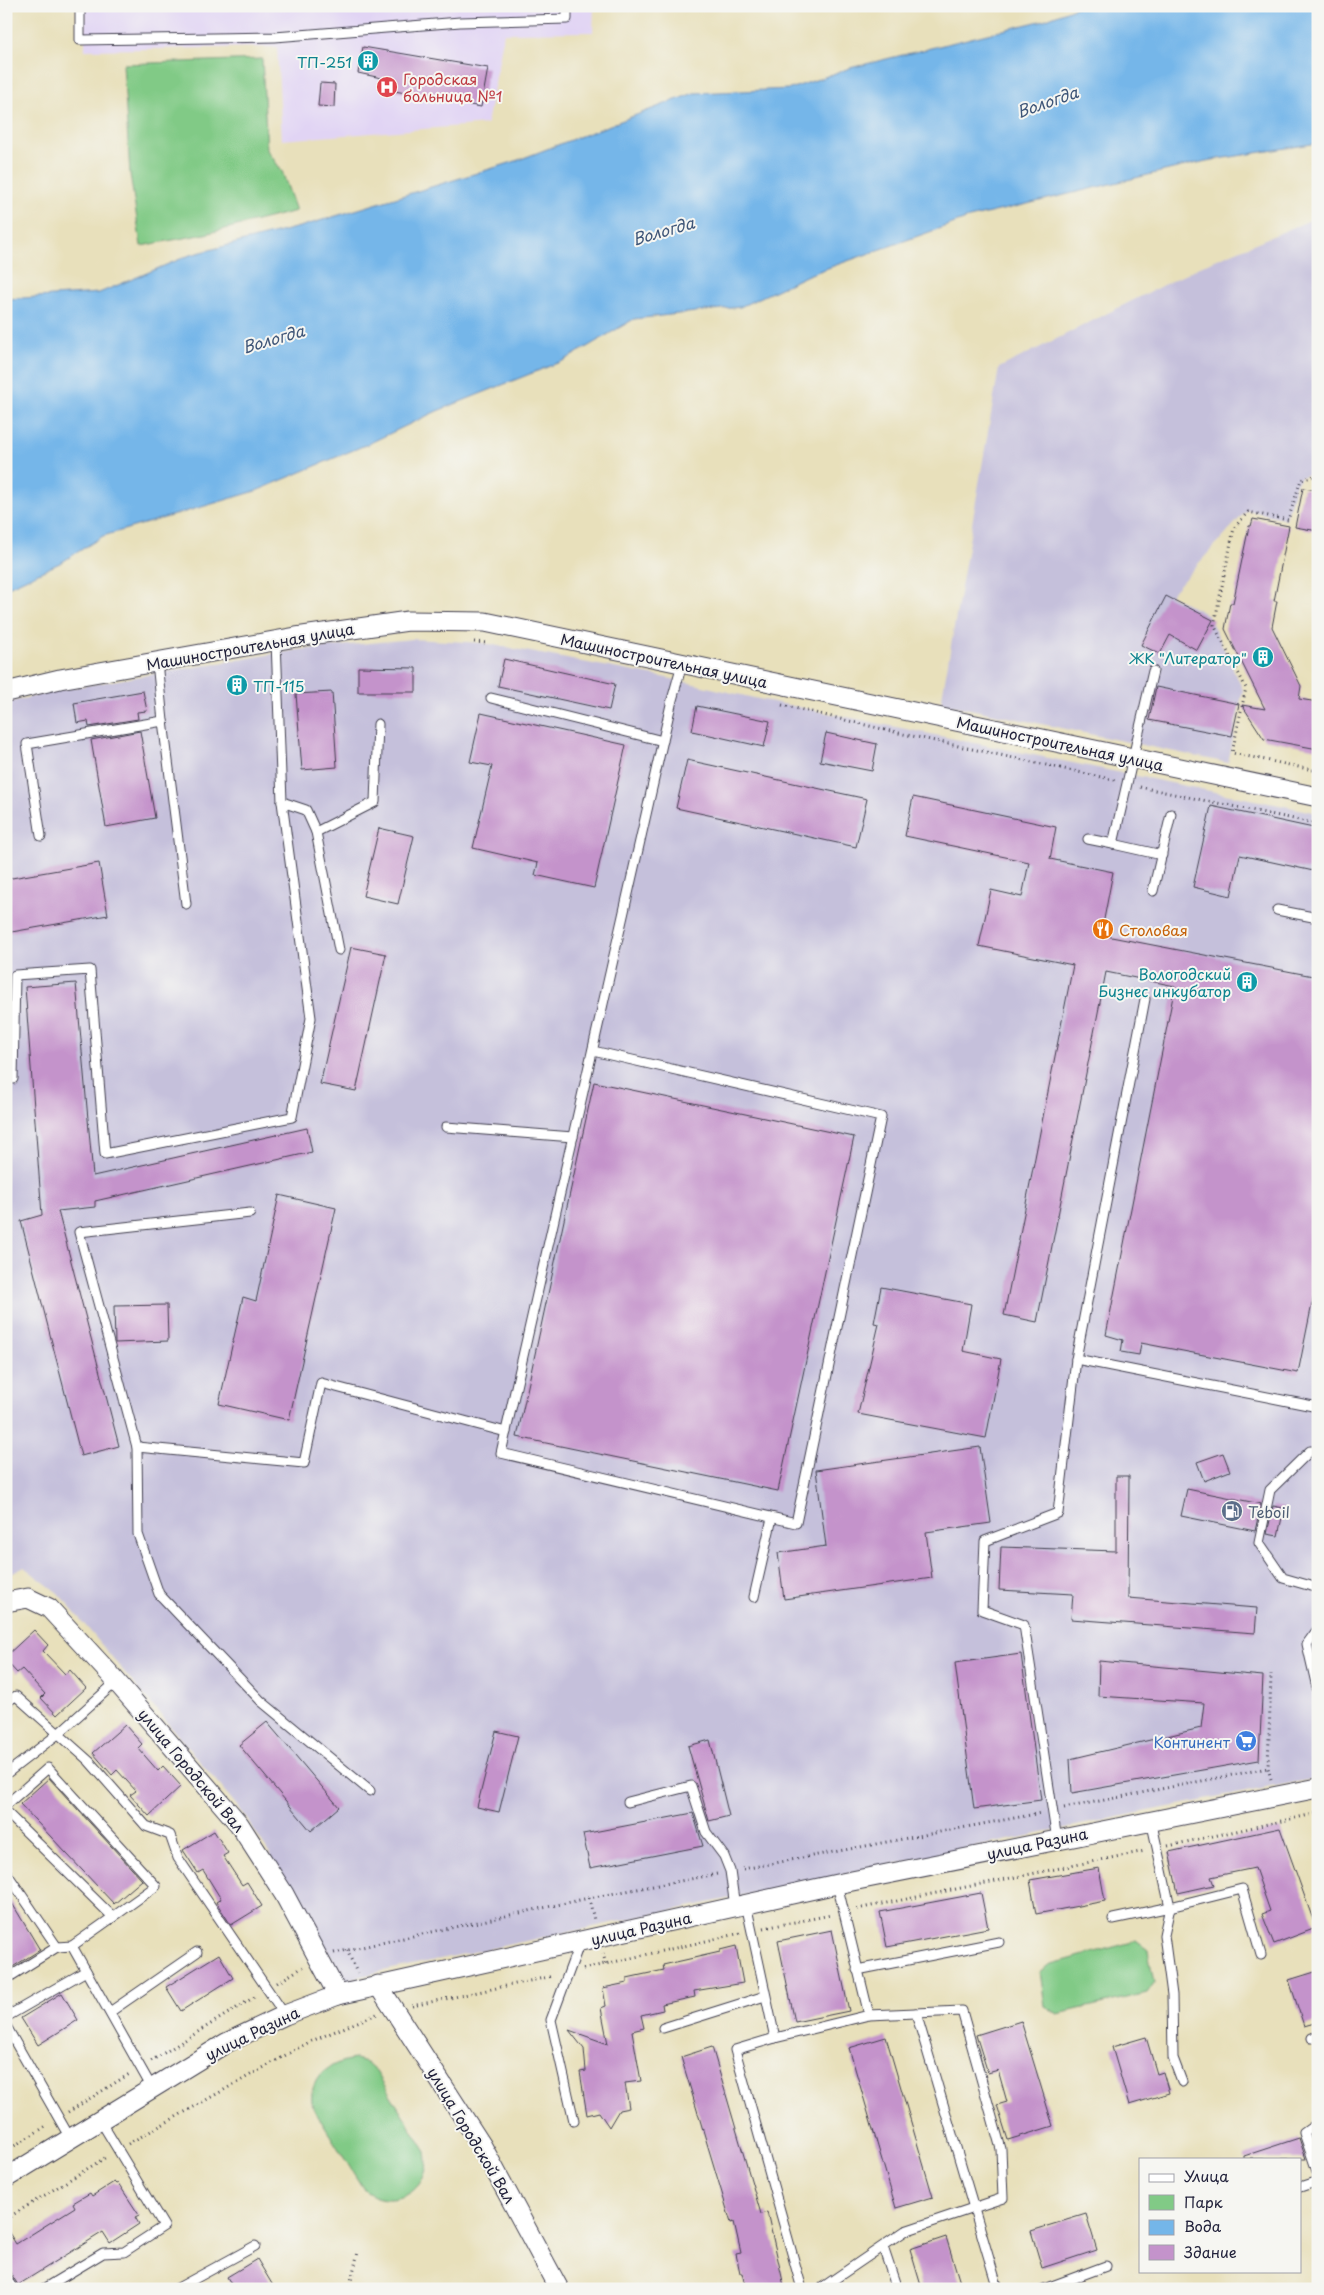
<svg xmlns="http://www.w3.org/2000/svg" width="1324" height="2295" font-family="'Playpen Sans',sans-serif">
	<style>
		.built { fill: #e1d4f4 }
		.industrial { fill: #c5c0db }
		.green { fill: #81ca86; stroke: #527660 }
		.water { fill: #74b6e9; stroke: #4b6c92 }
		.building { fill: #c493cb }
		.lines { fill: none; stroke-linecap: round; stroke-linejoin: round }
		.service-casing { stroke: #403e4e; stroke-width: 11 }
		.minor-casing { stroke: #403e4e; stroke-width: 21 }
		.path { stroke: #403e4e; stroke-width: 3; stroke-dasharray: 1 4; stroke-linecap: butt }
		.service { stroke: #fff; stroke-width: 9 }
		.minor { stroke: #fff; stroke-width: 19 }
		.labels { text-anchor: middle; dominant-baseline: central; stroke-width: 4; stroke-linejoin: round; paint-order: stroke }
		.culture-label { font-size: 15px; fill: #0d838f; stroke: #f6f6f2; text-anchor: end }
		.health-label { font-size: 15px; fill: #be3a42; stroke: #f6f6f2; text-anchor: start }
		.street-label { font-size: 15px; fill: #22223b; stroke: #f6f6f2 }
		.food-label { font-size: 15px; fill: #c56008; stroke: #f6f6f2; text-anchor: start }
		.service-label { font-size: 15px; fill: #4e5e75; stroke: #f6f6f2; text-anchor: start }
		.shop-label { font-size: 15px; fill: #366cbe; stroke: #f6f6f2; text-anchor: end }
		.water-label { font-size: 16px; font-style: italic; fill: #3f5678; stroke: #f6f6f2 }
	</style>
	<rect width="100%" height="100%" fill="#f6f6f2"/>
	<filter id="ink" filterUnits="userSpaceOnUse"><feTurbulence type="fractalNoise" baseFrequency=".02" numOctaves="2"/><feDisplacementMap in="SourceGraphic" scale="10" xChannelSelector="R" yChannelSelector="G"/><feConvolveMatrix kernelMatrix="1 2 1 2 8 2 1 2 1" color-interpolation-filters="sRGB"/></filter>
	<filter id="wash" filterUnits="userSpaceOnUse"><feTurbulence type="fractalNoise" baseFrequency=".0096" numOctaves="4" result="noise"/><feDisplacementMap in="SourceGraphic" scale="20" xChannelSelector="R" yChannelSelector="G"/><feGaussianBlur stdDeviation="1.12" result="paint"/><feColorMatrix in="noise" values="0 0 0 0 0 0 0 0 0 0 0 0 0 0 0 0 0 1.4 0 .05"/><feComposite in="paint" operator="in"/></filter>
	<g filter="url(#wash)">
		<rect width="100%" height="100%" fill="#e8e0bb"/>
		<polygon class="built" points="85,6 594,6 593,32 504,33 487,124 282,140 277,47 85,50"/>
		<g class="industrial">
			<polygon points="1318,217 1318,471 1301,477 1296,484 1286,519 1247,510 1170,595 1208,615 1243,690 1228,763 941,703 999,368 1203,265"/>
			<polygon points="412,639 483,643 677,680 754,698 1318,813 1318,1778 1133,1814 383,1971 345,1980 291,1887 243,1813 58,1593 24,1567 6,1577 6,703 64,689 297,650"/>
		</g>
		<g class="green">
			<polygon points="262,59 267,150 282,171 296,211 205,234 141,246 130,174 123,64"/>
			<polygon points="1136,1941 1148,1950 1154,1983 1147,1993 1058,2014 1045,2006 1040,1972 1051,1964"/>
			<path d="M355,2059L366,2062L375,2070L426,2152C433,2189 394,2213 364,2190L313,2108C306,2079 329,2062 355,2059Z"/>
		</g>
		<polygon class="water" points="1079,6 1318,6 1318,143 1206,161 969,218 808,275 740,307 634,319 565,360 437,411 370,443 256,491 103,536 62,562 6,588 6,299 99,293 190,255 303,226 513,162 694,93 790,89 850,68 1044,20"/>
		<g id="blocks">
			<g class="building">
				<polygon points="363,47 488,68 481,107 384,89 386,79 358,73"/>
				<polygon points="320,83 335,84 334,107 318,106"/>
				<polygon points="1303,488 1318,490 1318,531 1295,527"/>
				<polygon points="1253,519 1289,526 1274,601 1277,601 1272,627 1301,686 1299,699 1318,702 1318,749 1264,739 1242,705 1265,709 1225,629 1230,603 1233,603 1249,526 1251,526"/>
				<polygon points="1166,596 1213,620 1197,650 1170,635 1160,654 1141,645"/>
				<polygon points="504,659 615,684 609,710 498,686"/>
				<polygon points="358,667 416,668 416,692 358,692"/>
				<polygon points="1156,687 1239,704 1232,736 1149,720"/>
				<polygon points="143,691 147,711 137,712 138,719 89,727 88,721 77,723 74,703"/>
				<polygon points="332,692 337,767 302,770 296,694"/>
				<polygon points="697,706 770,721 764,747 692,731"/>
				<polygon points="481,713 626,745 594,888 535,875 538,863 473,848 492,766 470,762"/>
				<polygon points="140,731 155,818 106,827 91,740"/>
				<polygon points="826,733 877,744 872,771 820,761"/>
				<polygon points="687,760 867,799 856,847 676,808"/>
				<polygon points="913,797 1056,827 1050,859 1113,872 1101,935 1318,977 1318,1274 1298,1373 1141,1343 1139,1355 1121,1352 1123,1340 1106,1335 1175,986 1106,972 1037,1322 1004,1315 1073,965 979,946 991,890 1022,897 1029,862 905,836"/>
				<polygon points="1211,806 1318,829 1318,872 1240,855 1231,896 1193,887"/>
				<polygon points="379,828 414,836 398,904 363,896"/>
				<polygon points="99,863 108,915 6,933 6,879"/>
				<polygon points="351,947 386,954 356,1091 320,1084"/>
				<polygon points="76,983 93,1176 307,1128 312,1152 95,1201 95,1207 58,1211 119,1446 81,1456 21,1221 42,1215 25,987"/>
				<polygon points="594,1082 854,1137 778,1491 517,1437"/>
				<polygon points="279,1195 336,1208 289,1420 219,1404 243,1297 256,1301"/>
				<polygon points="881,1287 971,1304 963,1351 1001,1359 986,1438 858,1414 879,1324 874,1323"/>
				<polygon points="167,1305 168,1341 115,1343 114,1306"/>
				<polygon points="980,1447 991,1523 926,1532 932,1578 784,1599 778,1553 826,1546 816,1470"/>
				<polygon points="1223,1453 1230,1471 1204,1481 1197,1462"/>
				<polygon points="1116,1476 1129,1476 1128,1598 1257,1608 1255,1633 1071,1619 1073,1594 999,1590 1001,1547 1116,1551"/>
				<polygon points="1187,1489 1261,1504 1255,1531 1181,1516"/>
				<polygon points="1273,1506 1284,1508 1278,1536 1267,1534"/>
				<polygon points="34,1630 48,1645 43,1651 65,1674 70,1670 86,1688 57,1715 41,1698 45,1694 22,1669 17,1673 6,1661 6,1656"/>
				<polygon points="1021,1654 1041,1800 974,1809 955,1663"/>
				<polygon points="1099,1661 1263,1676 1259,1760 1072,1793 1070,1759 1201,1728 1204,1703 1098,1696"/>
				<polygon points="267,1722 339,1807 311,1831 239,1745"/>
				<polygon points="125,1725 142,1744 138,1748 158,1771 163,1766 181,1786 149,1816 130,1795 136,1791 117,1770 112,1775 93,1753"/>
				<polygon points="496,1731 518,1736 499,1812 477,1807"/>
				<polygon points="710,1740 729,1816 709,1821 688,1746"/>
				<polygon points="49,1778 142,1880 114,1904 20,1804"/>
				<polygon points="693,1813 703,1846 590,1868 583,1834"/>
				<polygon points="1280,1828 1316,1928 1274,1944 1262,1914 1270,1911 1255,1868 1211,1877 1214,1885 1178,1893 1169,1852"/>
				<polygon points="214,1831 228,1853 223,1856 242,1885 247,1882 262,1906 231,1925 216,1902 221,1899 203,1870 198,1873 183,1850"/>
				<polygon points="1099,1868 1105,1901 1036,1914 1030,1880"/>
				<polygon points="6,1893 40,1950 6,1971"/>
				<polygon points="981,1893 988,1928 887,1947 880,1912"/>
				<polygon points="832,1930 849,2011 795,2022 778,1941"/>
				<polygon points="736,1946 743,1983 694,1991 695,1997 662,2004 663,2010 641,2015 644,2028 632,2031 641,2081 625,2083 629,2108 619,2110 609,2127 599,2112 587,2115 580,2072 586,2071 584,2049 569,2030 608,2044 601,2008 606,2006 603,1988 627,1983 627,1978 664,1970 663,1965 720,1952 720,1950"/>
				<polygon points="219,1954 233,1978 181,2011 166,1987"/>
				<polygon points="1318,1971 1318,2022 1304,2026 1289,1980"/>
				<polygon points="62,1993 78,2020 38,2045 21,2018"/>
				<polygon points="1021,2021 1053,2126 1008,2140 997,2105 1007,2102 998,2070 988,2073 976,2035"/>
				<polygon points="886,2037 933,2197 896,2208 849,2048"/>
				<polygon points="1146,2037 1157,2074 1163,2072 1169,2093 1129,2105 1112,2047"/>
				<polygon points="712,2047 761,2214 767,2212 784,2286 775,2289 746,2289 742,2273 740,2273 736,2254 741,2253 734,2222 731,2223 681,2057"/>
				<polygon points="1299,2138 1306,2159 1244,2159 1244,2156"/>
				<polygon points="114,2182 116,2184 118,2183 139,2215 135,2217 139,2224 110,2243 103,2232 18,2285 6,2266 6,2228 16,2244 75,2207 73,2203 90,2193 92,2196"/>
				<polygon points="1086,2214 1097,2250 1042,2268 1031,2231"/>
				<polygon points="946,2237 962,2289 922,2289 910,2249"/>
				<polygon points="257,2259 275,2289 234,2289 227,2277"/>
			</g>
		</g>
	</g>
	<g filter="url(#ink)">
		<use href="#blocks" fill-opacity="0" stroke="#403e4e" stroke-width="1"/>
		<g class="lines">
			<g class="service-casing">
				<g id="service">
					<polyline points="80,6 80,40 275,37 460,22 567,19 567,6"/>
					<polyline points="491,698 663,741"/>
					<polyline points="163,721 186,904"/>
					<polyline points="282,802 306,810 316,832 375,802 378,724"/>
					<polyline points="316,832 339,950"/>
					<polyline points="41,836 27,744 163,721 157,662"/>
					<polyline points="1088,839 1113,844 1153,671"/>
					<polyline points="1113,844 1162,855"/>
					<polyline points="1153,891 1171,814"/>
					<polyline points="1277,910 1318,918"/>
					<polyline points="593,1051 881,1117 796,1523 501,1453 672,700 682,664"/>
					<polyline points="13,1079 15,975 90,970 105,1154 292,1117 311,1018 282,802 276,641"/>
					<polyline points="446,1127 573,1137"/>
					<polyline points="1076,1359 1318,1407"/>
					<polyline points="137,1447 79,1232 250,1213"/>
					<polyline points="1318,1451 1310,1451 1270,1490 1259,1543 1283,1578 1318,1588"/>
					<polyline points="754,1597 772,1518"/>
					<polyline points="1318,1629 1307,1644 1318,1692"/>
					<polyline points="6,1702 16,1696 89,1761 146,1826 170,1835 178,1858 285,2015"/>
					<polyline points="6,1774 58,1734 116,1682"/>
					<polyline points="370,1791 261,1701 159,1594 138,1534 137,1447 304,1463 321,1383 506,1432"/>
					<polyline points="628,1802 691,1786 706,1832 724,1856 730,1871 735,1907"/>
					<polyline points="6,1805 48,1768 156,1886 113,1917"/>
					<polyline points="6,1812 113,1917 72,1946 57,1947 6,1872"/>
					<polyline points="1151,1820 1170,1907 1242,1889 1261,1955"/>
					<polyline points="1057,1840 1024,1625 982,1610 985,1541 1058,1513 1076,1359 1145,999"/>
					<polyline points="746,1904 775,2038"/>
					<polyline points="1113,1919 1170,1907 1164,1935 1172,1995 1173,2058 1182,2082"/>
					<polyline points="72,1946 152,2088"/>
					<polyline points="857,1970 999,1942"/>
					<polyline points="6,1979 57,1947"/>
					<polyline points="110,2012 197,1952"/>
					<polyline points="916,2013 998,2289"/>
					<polyline points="6,2017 86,1971"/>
					<polyline points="6,2026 70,2138"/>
					<polyline points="663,2028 765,1996"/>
					<polyline points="1312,2038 1318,2036"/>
					<polyline points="574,2121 551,2020 580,1942"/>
					<polyline points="1318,2123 1304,2133 1318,2174"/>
					<polyline points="1300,2187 1318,2181"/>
					<polyline points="883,2247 897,2289"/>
					<polyline points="6,2278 13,2289"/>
					<polyline points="823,2287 905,2231 1003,2198 1001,2149 962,2011 869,2015"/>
					<polyline points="43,2289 103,2253 124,2252 164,2226 100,2120"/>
					<polyline points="176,2289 255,2246"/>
					<polyline points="802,2289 735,2050 775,2038 869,2015 837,1884"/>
					<polyline points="1044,2289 1106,2266"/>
				</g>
			</g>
			<g class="minor-casing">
				<g id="minor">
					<polyline points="6,692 60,679 296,637 408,621 485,622 1318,797"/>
					<polyline points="6,1602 28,1598 49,1608 109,1673 239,1824 284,1894 338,1995"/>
					<polyline points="378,1985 482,2146 559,2289"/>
					<polyline points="6,2178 226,2043 285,2015 338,1995 837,1884 1318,1788"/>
				</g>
			</g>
			<g class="path">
				<polyline points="1318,475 1301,480 1288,520 1248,512 1234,528 1214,625 1246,688 1232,753 1318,771"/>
				<polyline points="474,642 488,643"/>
				<polyline points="782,705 903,734 1115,780"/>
				<polyline points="1140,787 1318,824"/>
				<polyline points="1271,1779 1268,1768 1271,1674"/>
				<polyline points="1064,1808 1268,1768"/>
				<polyline points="1168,1846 1318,1813"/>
				<polyline points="743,1869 1041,1813"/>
				<polyline points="589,1898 594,1920"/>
				<polyline points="857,1909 1145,1851"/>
				<polyline points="764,1928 831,1915"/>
				<polyline points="347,1950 357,1973"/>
				<polyline points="334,1953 589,1898 717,1874"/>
				<polyline points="603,1953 606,1965"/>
				<polyline points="583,1969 741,1933"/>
				<polyline points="277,1983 303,1967"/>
				<polyline points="412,2006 553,1976"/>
				<polyline points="151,2061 256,1996"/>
				<polyline points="68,2112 131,2073"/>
				<polyline points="128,2144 309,2042 377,2014"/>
				<polyline points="6,2151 48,2125"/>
				<polyline points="6,2219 108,2156"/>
				<polyline points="349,2289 358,2252"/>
			</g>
			<use href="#service" class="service"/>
			<use href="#minor" class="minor"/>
		</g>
	</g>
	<defs>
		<g id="building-disc" transform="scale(1.125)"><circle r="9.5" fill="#0f9aa8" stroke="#f6f6f2"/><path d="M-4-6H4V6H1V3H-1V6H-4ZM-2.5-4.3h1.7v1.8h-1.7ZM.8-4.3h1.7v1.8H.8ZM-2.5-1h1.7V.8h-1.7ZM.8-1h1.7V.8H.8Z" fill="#fff"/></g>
		<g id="hospital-disc" transform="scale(1.125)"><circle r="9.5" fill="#e0444e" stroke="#f6f6f2"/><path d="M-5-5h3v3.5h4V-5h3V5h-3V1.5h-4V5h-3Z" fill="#fff"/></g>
		<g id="restaurant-disc" transform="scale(1.125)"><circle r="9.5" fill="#e8710a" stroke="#f6f6f2"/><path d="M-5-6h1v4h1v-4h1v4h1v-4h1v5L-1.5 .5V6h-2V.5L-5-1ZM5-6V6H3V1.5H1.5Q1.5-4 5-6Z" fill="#fff"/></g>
		<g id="fuel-disc" transform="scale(1.125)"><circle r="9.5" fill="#5c6f8a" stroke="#f6f6f2"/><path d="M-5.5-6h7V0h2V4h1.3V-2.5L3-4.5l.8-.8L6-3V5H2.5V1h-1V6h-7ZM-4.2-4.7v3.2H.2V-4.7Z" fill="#fff"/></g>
		<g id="supermarket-disc" transform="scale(1.125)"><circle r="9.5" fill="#3f7fe0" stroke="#f6f6f2"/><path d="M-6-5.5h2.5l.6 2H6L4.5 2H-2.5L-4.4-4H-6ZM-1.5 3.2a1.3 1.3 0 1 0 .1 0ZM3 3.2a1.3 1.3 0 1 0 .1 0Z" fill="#fff"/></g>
	</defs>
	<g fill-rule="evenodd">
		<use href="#building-disc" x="368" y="61"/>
		<use href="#hospital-disc" x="387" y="87"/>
		<use href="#building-disc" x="1263" y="657"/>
		<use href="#building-disc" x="237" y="685"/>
		<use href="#restaurant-disc" x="1103" y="929"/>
		<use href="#building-disc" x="1247" y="982"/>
		<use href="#fuel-disc" x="1232" y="1511"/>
		<use href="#supermarket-disc" x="1246" y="1741"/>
	</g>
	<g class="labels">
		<g class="culture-label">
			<text x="352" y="61">ТП-251</text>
			<text x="1247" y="657">ЖК "Литератор"</text>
			<text x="253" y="685" text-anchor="start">ТП-115</text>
			<text x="1231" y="973">Вологодский<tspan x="1231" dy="17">Бизнес инкубатор</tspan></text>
		</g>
		<g class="health-label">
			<text x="403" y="78">Городская<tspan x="403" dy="17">больница №1</tspan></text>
		</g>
		<g class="street-label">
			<text transform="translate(250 646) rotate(-10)">Машиностроительная улица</text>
			<text transform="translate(664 660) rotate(12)">Машиностроительная улица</text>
			<text transform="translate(1060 743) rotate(12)">Машиностроительная улица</text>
			<text transform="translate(192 1770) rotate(50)">улица Городской Вал</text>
			<text transform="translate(1037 1843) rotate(-12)">улица Разина</text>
			<text transform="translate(641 1928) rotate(-13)">улица Разина</text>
			<text transform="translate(252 2033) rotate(-26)">улица Разина</text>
			<text transform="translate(472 2135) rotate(59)">улица Городской Вал</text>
		</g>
		<g class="food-label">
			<text x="1119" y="929">Столовая</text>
		</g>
		<g class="service-label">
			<text x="1248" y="1511">Teboil</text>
		</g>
		<g class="shop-label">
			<text x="1230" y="1741">Континент</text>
		</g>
		<g class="water-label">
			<text transform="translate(1047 101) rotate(-19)">Вологда</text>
			<text transform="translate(663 230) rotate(-16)">Вологда</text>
			<text transform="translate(273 338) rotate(-16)">Вологда</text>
		</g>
	</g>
	<rect width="1324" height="2295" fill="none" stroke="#f6f6f2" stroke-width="25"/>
	<rect x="1139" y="2158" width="162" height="115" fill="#f6f6f2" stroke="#a1a1a9"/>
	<rect x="1149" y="2174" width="25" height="8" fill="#ffffff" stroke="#a1a1a9"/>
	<text x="1184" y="2182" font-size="15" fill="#22223b">Улица</text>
	<rect x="1149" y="2195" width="25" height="15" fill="#81ca86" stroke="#a1a1a9"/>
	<text x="1184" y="2208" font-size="15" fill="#22223b">Парк</text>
	<rect x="1149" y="2220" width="25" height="15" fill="#74b6e9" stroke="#a1a1a9"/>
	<text x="1184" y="2232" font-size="15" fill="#22223b">Вода</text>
	<rect x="1149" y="2245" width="25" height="15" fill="#c493cb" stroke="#a1a1a9"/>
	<text x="1184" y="2258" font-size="15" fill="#22223b">Здание</text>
</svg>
